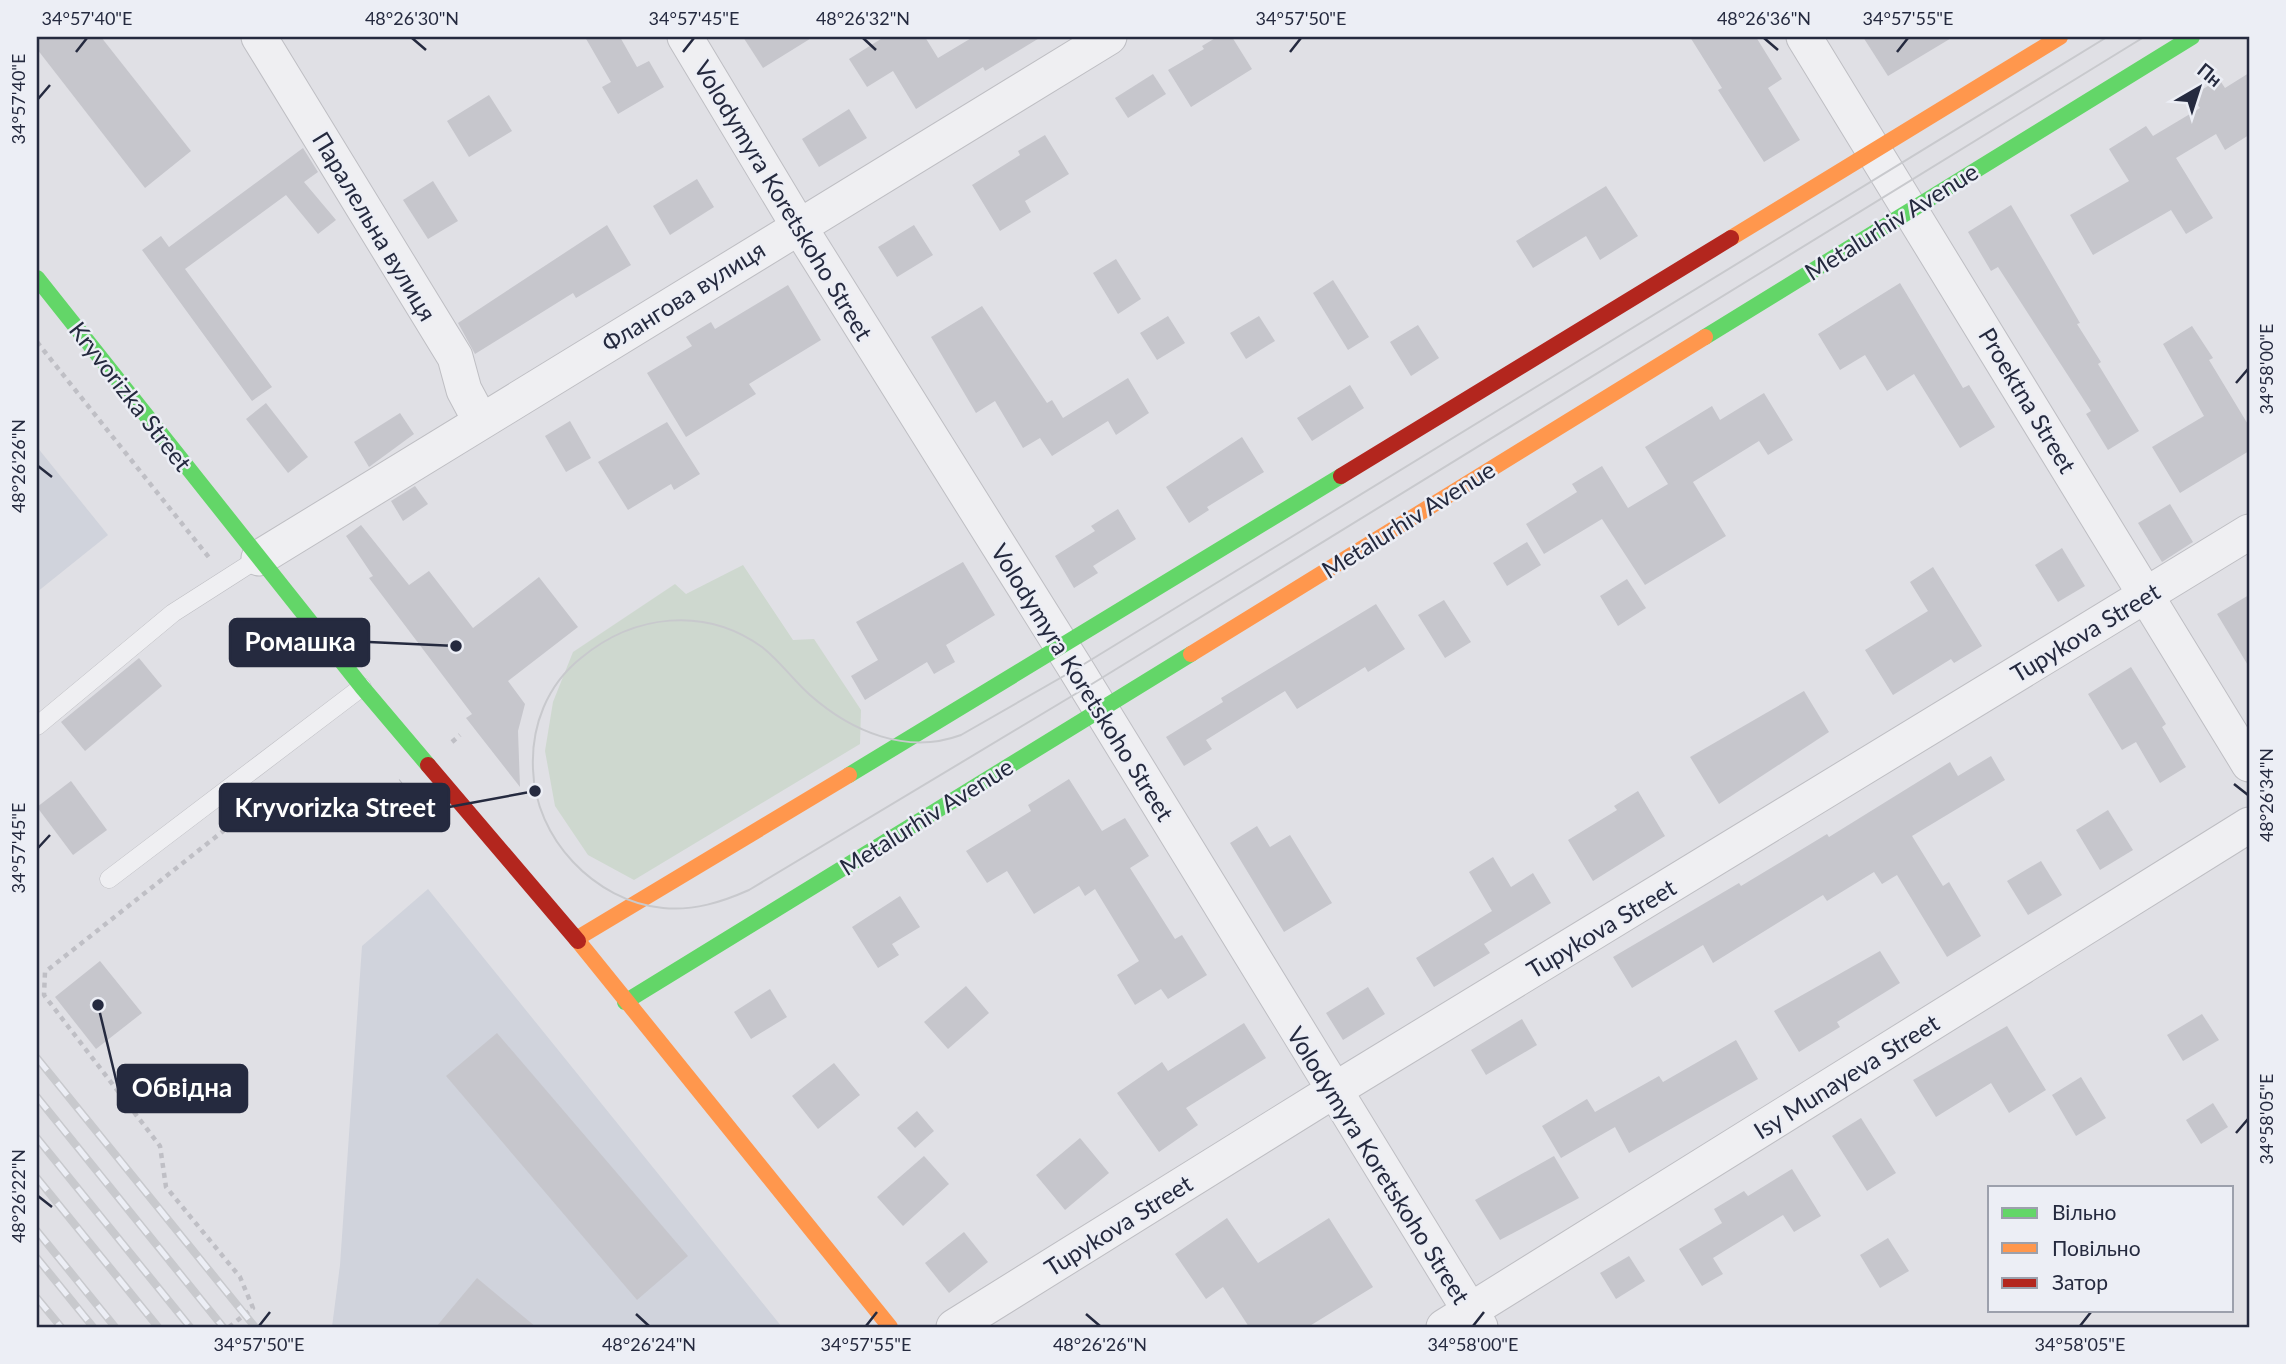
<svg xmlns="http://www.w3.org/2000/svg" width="2286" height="1364" font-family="Lato,sans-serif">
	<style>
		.built { fill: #d0d3dc }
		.green { fill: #ced8cf }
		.building { fill: #c6c6cc }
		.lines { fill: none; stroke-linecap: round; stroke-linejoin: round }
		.lane-casing { stroke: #bebec3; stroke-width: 19 }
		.street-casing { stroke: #bebec3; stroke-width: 37 }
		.path { stroke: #bfbfc5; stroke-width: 4.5; stroke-dasharray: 5 5; stroke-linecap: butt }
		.lane { stroke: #efeff2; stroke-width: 18 }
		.street { stroke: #efeff2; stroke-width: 35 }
		.fast { stroke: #63d668; stroke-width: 16 }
		.slow { stroke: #ff974d; stroke-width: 16 }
		.jam { stroke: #b3261e; stroke-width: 16 }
		.tram { stroke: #c8c9cd; stroke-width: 2 }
		.rail-casing { stroke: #c8c9cd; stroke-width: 8 }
		.rail { stroke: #eceef5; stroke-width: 5; stroke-dasharray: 16; stroke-linecap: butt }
		.ticks { fill: none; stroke: #252a3f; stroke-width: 2.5 }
		.labels { text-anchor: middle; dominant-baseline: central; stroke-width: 5; stroke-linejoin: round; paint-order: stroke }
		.street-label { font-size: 24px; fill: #252a3f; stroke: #eceef5 }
		.leader { fill: none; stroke: #252a3f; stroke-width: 2.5 }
		.callout-dot { fill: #252a3f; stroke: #eceef5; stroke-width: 2.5 }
		.callout { fill: #252a3f; stroke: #252a3f; stroke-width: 2.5 }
		.callout-label { font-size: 26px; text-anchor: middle; font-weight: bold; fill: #fff }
		.neatline { fill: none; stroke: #252a3f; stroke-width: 2.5 }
		.ticks-label { font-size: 18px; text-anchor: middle; fill: #252a3f }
	</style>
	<rect width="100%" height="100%" fill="#e0e0e5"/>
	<g class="built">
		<polygon points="37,447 108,535 37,592"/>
		<polygon points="428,889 782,1327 332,1327 340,1265 362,946"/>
	</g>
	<polygon class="green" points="743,565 793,640 814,639 861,710 860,744 634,880 588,855 555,806 545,751 553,702 573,652 675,584 686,594"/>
	<g class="building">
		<polygon points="37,37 101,37 191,151 145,188 37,49"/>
		<polygon points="585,37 620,37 637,67 649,61 664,87 618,114 602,87 611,82"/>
		<polygon points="743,37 813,37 763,68"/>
		<polygon points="884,37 925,37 938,58 973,37 1041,37 985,71 983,67 916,109 893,71 867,87 849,59"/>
		<polygon points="1217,37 1232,37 1252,69 1191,107 1168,70 1204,49 1202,46"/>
		<polygon points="1690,37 1756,37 1782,79 1768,88 1800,140 1764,162 1718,90 1722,88"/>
		<polygon points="1863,37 1953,37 1888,76"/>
		<polygon points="2249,73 2249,135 2225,150 2216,134 2176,158 2213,218 2186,234 2171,210 2093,255 2070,215 2129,181 2109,149 2146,126 2153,136 2200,108 2192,96 2219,79 2225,88"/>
		<polygon points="1153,74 1166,94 1128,118 1115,98"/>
		<polygon points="489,95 512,131 469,157 447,121"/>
		<polygon points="849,109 867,138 819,167 802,139"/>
		<polygon points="1045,135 1069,174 1025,201 1031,212 1000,231 972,185 1020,155 1018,151"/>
		<polygon points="303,148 318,172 304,182 336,220 318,234 286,195 185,269 272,387 252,401 142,250 161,236 169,247"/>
		<polygon points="697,179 714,207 670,235 653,206"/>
		<polygon points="433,181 458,221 428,239 403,200"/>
		<polygon points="1606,186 1638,236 1600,260 1586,236 1533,268 1516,241"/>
		<polygon points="2011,205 2080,323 2077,324 2101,362 2098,364 2139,431 2108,450 2086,414 2091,411 1998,267 1991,271 1968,232"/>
		<polygon points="607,225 631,265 576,298 573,293 475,354 458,323"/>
		<polygon points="914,225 933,255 897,277 878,247"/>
		<polygon points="1116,259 1141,299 1118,314 1093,273"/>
		<polygon points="1333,280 1369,337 1348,350 1313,293"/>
		<polygon points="1900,283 1963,388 1969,385 1995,427 1960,448 1914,374 1887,391 1865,355 1840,370 1818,334"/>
		<polygon points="788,285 821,340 749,384 756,394 686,437 647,373 692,346 686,337 711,322 715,329"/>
		<polygon points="982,306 1047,403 1052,400 1063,418 1128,378 1149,413 1116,435 1108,421 1052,456 1040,438 1023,448 995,401 976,413 931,337"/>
		<polygon points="1168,316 1185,343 1157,360 1140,333"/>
		<polygon points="1259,316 1275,341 1246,359 1230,333"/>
		<polygon points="1418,325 1439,358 1411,376 1390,342"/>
		<polygon points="2192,326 2213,358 2209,360 2249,426 2249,451 2180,493 2152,447 2204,416 2163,344"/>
		<polygon points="1350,385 1364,408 1312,441 1297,418"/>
		<polygon points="1764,393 1793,440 1768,455 1759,441 1693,482 1726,536 1645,585 1602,519 1544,554 1526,524 1577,492 1572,484 1602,466 1628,508 1668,484 1645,447 1712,406 1720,420"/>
		<polygon points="266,403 308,457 288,473 246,419"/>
		<polygon points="400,413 414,434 369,467 354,442"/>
		<polygon points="570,421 591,458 566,472 545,436"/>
		<polygon points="667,422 700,474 674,490 671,484 628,510 598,462"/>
		<polygon points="1242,437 1264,472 1207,507 1209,510 1189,523 1166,487"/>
		<polygon points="415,486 428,504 403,521 391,501"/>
		<polygon points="2170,504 2193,542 2162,562 2138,523"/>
		<polygon points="1118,509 1136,539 1093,566 1098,573 1074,588 1055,556 1095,531 1091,526"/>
		<polygon points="361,525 409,585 429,571 473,628 539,577 578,627 508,681 525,704 518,731 520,787 466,718 472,714 369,578 373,576 346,536"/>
		<polygon points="1527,542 1541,565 1507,586 1493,563"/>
		<polygon points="2062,548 2085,586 2058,602 2035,565"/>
		<polygon points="963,562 995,615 946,645 955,662 934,674 927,662 865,700 851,676 878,660 856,622"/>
		<polygon points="1933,567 1982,646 1954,663 1951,659 1893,695 1865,650 1928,611 1910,582"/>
		<polygon points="1627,579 1646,608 1618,626 1600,596"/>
		<polygon points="2249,595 2249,667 2217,614"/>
		<polygon points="1444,600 1471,642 1445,658 1418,615"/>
		<polygon points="1376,604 1405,649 1368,672 1365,667 1297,709 1285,691 1206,740 1212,749 1184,766 1166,737 1223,702 1221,698"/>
		<polygon points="139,658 162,686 85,751 61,722"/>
		<polygon points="2131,667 2166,724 2162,727 2186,767 2160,783 2136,742 2122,750 2088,694"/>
		<polygon points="1804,691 1829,732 1719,804 1690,757"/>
		<polygon points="1991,756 2005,780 1912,836 1943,886 1949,882 1981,936 1947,957 1897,875 1882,884 1874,872 1827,901 1823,895 1713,963 1703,945 1632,988 1613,957 1739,883 1741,886 1827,834 1829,837 1950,762 1958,776"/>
		<polygon points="1069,779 1102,831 1125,818 1149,856 1130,868 1175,939 1182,935 1207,975 1168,999 1161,989 1135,1005 1117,975 1139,961 1095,889 1085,896 1079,886 1034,914 1007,871 987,883 966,851 1031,811 1028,805"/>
		<polygon points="71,781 107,830 73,855 37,807"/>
		<polygon points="1638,791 1665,836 1593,881 1568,840 1617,810 1614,806"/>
		<polygon points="2108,810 2133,850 2100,870 2076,830"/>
		<polygon points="1257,826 1270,847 1290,835 1332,903 1284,932 1230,843"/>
		<polygon points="1493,857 1511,887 1533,873 1551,903 1484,944 1490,953 1434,987 1416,958 1492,911 1469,872"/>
		<polygon points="2041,861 2062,895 2028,915 2007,881"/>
		<polygon points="900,896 920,927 892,944 899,955 878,968 852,927"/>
		<polygon points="1880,951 1900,983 1837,1022 1840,1027 1799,1052 1774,1011"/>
		<polygon points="100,961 142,1013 96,1049 55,997"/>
		<polygon points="966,986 989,1013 948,1049 924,1022"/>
		<polygon points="1368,987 1385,1014 1343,1040 1326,1013"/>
		<polygon points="770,989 787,1017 751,1039 734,1012"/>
		<polygon points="2202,1014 2219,1040 2183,1061 2167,1035"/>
		<polygon points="1522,1019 1537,1045 1486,1075 1471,1050"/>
		<polygon points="1244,1023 1266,1058 1186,1108 1198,1125 1159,1152 1117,1093 1162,1062 1168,1071"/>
		<polygon points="2007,1026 2046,1090 2009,1113 1991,1083 1936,1117 1913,1080"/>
		<polygon points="497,1033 688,1256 637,1300 446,1076"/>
		<polygon points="1736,1040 1758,1079 1629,1153 1615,1127 1561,1158 1542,1126 1587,1099 1595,1112 1659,1076 1663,1082"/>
		<polygon points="834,1063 860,1095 818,1129 792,1096"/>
		<polygon points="2081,1077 2106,1118 2076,1136 2052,1095"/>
		<polygon points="2213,1103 2228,1127 2201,1144 2186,1120"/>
		<polygon points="917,1111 934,1131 915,1148 897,1128"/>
		<polygon points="1861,1118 1896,1173 1867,1191 1832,1136"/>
		<polygon points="1080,1138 1109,1173 1065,1210 1036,1175"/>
		<polygon points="924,1156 949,1184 903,1226 877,1197"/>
		<polygon points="1554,1156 1579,1198 1500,1240 1475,1200"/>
		<polygon points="1792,1169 1821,1216 1794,1232 1783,1215 1713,1258 1723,1274 1702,1286 1679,1249 1722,1223 1714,1209 1744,1191 1748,1196"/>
		<polygon points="1227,1218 1258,1263 1329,1218 1373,1287 1308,1327 1249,1327 1223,1287 1206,1299 1175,1254"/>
		<polygon points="964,1232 988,1262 949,1293 925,1263"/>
		<polygon points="1888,1238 1909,1271 1880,1288 1860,1255"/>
		<polygon points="1629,1256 1645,1281 1616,1299 1600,1273"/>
		<polygon points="477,1278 536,1327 436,1327"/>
	</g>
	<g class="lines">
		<g class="lane-casing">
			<g id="lane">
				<polyline points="37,726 173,613 259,558"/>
				<polyline points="109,879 362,687"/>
			</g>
		</g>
		<g class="street-casing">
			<g id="street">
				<polyline points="259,37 455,357 464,390 480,420"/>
				<polyline points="685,37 798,225 1076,669 1480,1327"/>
				<polyline points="1804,37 2249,764"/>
				<polyline points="259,558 1109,37"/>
				<polyline points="954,1327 1333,1091 2249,532"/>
				<polyline points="1444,1327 2249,825"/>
			</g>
		</g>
		<g class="path">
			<polyline points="37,342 211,560"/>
			<polyline points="452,742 460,735"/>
			<polyline points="229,1327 253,1308 240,1277 166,1187 160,1146 44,995 45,972 251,809 352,818 401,781"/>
		</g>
		<use href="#lane" class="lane"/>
		<use href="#street" class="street"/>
		<g class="fast">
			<polyline points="37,278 362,687 428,765"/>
			<polyline points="1705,337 2192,37"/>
			<polyline points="849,775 1341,476"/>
			<polyline points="625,1002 1191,654"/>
		</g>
		<g class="slow">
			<polyline points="1731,238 2060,37"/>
			<polyline points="1191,654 1705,337"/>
			<polyline points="576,939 849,775"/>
			<polyline points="578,941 890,1327"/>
		</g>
		<g class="jam">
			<polyline points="1341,476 1731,238"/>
			<polyline points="428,765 578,941"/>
		</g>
		<path class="tram" d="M2107,37L1076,669L961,735C907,755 852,732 810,695C793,680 780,661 762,647C705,606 634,614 581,658C547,685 531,726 533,769C535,838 594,901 663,908C694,911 722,902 749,890L1087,687L2144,37"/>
		<g class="rail-casing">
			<g id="rail">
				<polyline points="37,1058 255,1327"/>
				<polyline points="37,1097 223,1327"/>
				<polyline points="37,1138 190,1327"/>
				<polyline points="37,1178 158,1327"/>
				<polyline points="37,1231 115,1327"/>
				<polyline points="37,1258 93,1327"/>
				<polyline points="37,1298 61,1327"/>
			</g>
		</g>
		<use href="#rail" class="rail"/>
	</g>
	<path class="ticks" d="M412,38L426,50M863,38L876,50M1764,38L1778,50M76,52L87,38M683,52L694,38M1290,52L1301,38M1897,52L1908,38M38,99L50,85M2236,383L2248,369M38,466L52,477M2234,784L2248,795M38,848L50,835M2236,1133L2248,1119M38,1196L52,1207M636,1314L649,1326M1086,1314L1100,1326M259,1326L270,1312M866,1326L877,1312M1473,1326L1484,1312M2080,1326L2091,1312"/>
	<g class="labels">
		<g class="street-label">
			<text transform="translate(784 200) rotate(59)">Volodymyra Koretskoho Street</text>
			<text transform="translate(1891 221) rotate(-32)">Metalurhiv Avenue</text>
			<text transform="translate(375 226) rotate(59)">Паралельна вулиця</text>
			<text transform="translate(683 296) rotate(-32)">Флангова вулиця</text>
			<text transform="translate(131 396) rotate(52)">Kryvorizka Street</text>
			<text transform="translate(2028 400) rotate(59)">Proektna Street</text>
			<text transform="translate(1408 519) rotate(-32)">Metalurhiv Avenue</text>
			<text transform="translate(2085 632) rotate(-31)">Tupykova Street</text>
			<text transform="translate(1083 682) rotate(58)">Volodymyra Koretskoho Street</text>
			<text transform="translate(926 816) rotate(-32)">Metalurhiv Avenue</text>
			<text transform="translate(1601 928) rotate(-31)">Tupykova Street</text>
			<text transform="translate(1846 1076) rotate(-32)">Isy Munayeva Street</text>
			<text transform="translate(1379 1165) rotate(58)">Volodymyra Koretskoho Street</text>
			<text transform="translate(1118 1225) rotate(-32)">Tupykova Street</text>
		</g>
	</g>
	<path class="leader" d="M456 646L369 642M535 791L449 807M98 1005L118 1088"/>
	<g class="callout-dot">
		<circle cx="456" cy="646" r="7"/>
		<circle cx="535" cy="791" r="7"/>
		<circle cx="98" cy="1005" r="7"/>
	</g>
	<g class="callout">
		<rect x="230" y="619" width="139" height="47" rx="7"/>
		<rect x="220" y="784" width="229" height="47" rx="7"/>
		<rect x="118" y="1065" width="129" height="47" rx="7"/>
	</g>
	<g class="callout-label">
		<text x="300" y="651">Ромашка</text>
		<text x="335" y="817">Kryvorizka Street</text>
		<text x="182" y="1097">Обвідна</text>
	</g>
	<rect width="2286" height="1364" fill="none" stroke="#eceef5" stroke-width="77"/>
	<rect x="1988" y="1186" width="245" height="126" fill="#eceef5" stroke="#9ca0ac" stroke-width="2"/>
	<rect x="2002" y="1208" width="35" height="10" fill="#63d668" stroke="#9ca0ac" stroke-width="2"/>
	<text x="2052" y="1220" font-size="21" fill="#252a3f">Вільно</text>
	<rect x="2002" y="1243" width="35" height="10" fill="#ff974d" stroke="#9ca0ac" stroke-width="2"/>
	<text x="2052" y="1256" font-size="21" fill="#252a3f">Повільно</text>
	<rect x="2002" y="1278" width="35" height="10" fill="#b3261e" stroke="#9ca0ac" stroke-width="2"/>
	<text x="2052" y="1290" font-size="21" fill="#252a3f">Затор</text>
	<g transform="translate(2199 88) rotate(39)" stroke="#eceef5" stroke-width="5" paint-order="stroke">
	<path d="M0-5L12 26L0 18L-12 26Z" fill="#252a3f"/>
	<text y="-10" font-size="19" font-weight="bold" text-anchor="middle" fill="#252a3f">Пн</text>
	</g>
	<rect x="38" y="38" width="2210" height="1288" class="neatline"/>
	<g class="ticks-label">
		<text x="87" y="25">34°57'40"E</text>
		<text x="412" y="25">48°26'30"N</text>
		<text x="694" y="25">34°57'45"E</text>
		<text x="863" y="25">48°26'32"N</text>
		<text x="1301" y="25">34°57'50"E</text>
		<text x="1764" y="25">48°26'36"N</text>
		<text x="1908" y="25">34°57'55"E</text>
		<text transform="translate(19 99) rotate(-90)" y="6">34°57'40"E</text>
		<text transform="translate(2267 369) rotate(-90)" y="6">34°58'00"E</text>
		<text transform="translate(19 466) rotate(-90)" y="6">48°26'26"N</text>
		<text transform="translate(2267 795) rotate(-90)" y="6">48°26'34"N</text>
		<text transform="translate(19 848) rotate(-90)" y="6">34°57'45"E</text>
		<text transform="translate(2267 1119) rotate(-90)" y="6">34°58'05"E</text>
		<text transform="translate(19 1196) rotate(-90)" y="6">48°26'22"N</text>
		<text x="259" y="1351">34°57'50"E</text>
		<text x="649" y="1351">48°26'24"N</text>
		<text x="866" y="1351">34°57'55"E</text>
		<text x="1100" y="1351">48°26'26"N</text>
		<text x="1473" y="1351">34°58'00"E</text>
		<text x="2080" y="1351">34°58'05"E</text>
	</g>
</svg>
